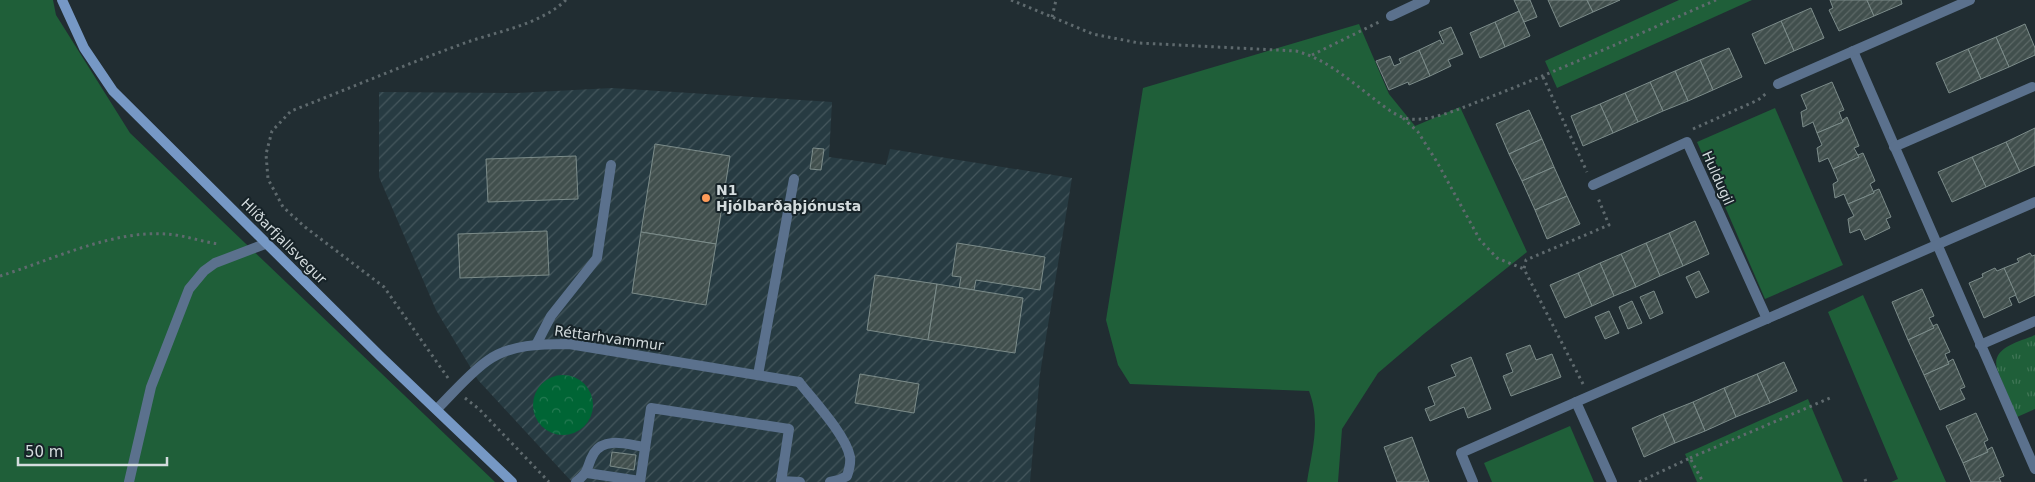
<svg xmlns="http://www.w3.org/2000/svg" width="2035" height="482" font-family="'DejaVu Sans',sans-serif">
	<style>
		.industrial { fill: url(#industrial-furrows) }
		.green { fill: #1f5f39 }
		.forest { fill: url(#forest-crowns) }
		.park { fill: url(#park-tufts) }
		.building { fill: url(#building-hatch); stroke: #7c8c8a }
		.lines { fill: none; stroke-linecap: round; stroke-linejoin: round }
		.path { stroke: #5f6a6e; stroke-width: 3; stroke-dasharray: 2.5 4; stroke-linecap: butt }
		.service { stroke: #5b718d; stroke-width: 10 }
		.minor { stroke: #5b718d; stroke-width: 10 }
		.secondary { stroke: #7698c5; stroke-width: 10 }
		.poi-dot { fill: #fe9b59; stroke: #172328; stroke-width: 2 }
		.labels { text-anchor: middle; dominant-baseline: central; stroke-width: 4; stroke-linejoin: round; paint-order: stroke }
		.street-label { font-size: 14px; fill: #d4dcde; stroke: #172328 }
		.poi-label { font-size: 14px; font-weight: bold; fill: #d4dcde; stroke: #172328; text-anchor: start }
	</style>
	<defs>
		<pattern id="industrial-furrows" width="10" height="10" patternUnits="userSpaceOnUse" patternTransform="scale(1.25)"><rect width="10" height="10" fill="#273b42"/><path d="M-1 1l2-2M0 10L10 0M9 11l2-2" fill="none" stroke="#45575d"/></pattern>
		<pattern id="forest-crowns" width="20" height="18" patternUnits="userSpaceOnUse" patternTransform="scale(1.25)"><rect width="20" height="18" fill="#006535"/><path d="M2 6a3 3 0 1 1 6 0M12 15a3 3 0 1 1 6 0" fill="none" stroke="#247a52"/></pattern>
		<pattern id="park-tufts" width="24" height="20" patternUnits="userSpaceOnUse" patternTransform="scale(1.25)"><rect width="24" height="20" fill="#1f5f39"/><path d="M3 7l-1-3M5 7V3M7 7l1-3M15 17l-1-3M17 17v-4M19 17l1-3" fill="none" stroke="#3f7555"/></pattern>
		<pattern id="building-hatch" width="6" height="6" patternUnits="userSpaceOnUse" patternTransform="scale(1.25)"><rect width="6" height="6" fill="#414f4d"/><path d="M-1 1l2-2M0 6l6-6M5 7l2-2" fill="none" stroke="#5c6866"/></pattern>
	</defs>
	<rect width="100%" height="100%" fill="#212d32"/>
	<polygon class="industrial" points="612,88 832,102 829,157 886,165 890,149 1072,178 1040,374 1030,482 572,482 478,380 436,310 379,177 379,92 517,93"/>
	<g class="green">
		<polygon points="0,0 53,0 56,15 130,133 495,482 0,482"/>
		<polygon points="1679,0 1752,0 1557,88 1545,61"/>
		<path d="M1359,24L1389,94L1415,126L1460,107L1527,252L1425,333L1378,373L1342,429L1338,482H1307C1312,450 1321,422 1309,391L1130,384L1118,365L1106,320L1143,88Z"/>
		<polygon points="1775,108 1843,265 1765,299 1697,142"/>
		<polygon points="1863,295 1946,482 1891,482 1898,479 1828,312"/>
		<polygon points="1808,399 1843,482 1697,482 1685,454"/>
		<polygon points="1570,426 1594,482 1492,482 1484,463"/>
	</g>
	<circle class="forest" cx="563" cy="405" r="30"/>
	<path class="park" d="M2035,335V409L2017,417L1997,369C1991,347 2019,342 2035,335Z"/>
	<g class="building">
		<polygon points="1514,0 1530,0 1537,17 1524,22"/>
		<polygon points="1548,0 1587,0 1593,12 1560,27"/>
		<polygon points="1587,0 1620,0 1593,12"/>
		<polygon points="1830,0 1867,0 1874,16 1839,31 1829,10 1833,8"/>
		<polygon points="1867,0 1901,0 1902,4 1874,16"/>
		<polygon points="1811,8 1824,38 1794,51 1781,21"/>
		<polygon points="1519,11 1530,36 1505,47 1495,22"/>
		<polygon points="1781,21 1794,51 1765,64 1752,34"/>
		<polygon points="1495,22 1505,47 1480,58 1470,33"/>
		<polygon points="2025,24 2035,48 2035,55 2009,67 1996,37"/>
		<polygon points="1451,27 1463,54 1448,60 1451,66 1430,76 1419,50 1440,40 1442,44 1444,43 1439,32"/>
		<polygon points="1996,37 2009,67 1981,79 1968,49"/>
		<polygon points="1729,48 1742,77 1713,90 1700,60"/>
		<polygon points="1968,49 1981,79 1949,93 1936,63"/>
		<polygon points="1419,50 1430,76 1409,85 1408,82 1389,90 1376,61 1390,56 1394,66 1401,63 1399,59"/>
		<polygon points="1700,60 1713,90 1688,101 1675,71"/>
		<polygon points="1675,71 1688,101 1663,111 1650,82"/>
		<polygon points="1650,82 1663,111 1638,122 1625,93"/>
		<polygon points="1832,82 1844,110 1839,112 1843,122 1817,133 1813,122 1803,127 1801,112 1807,109 1801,95"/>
		<polygon points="1625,93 1638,122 1613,133 1600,104"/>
		<polygon points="1600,104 1613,133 1583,146 1571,116"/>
		<polygon points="1529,110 1542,139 1509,154 1496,124"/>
		<polygon points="1847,117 1859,146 1854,148 1859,157 1833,169 1828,158 1819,162 1817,148 1822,145 1817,133 1843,122 1843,120"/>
		<polygon points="2035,128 2035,165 2020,172 2006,142"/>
		<polygon points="1542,139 1554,167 1522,181 1509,154"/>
		<polygon points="2006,142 2020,172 1986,187 1972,157"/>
		<polygon points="655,144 730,156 716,244 641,232"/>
		<polygon points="813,148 824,149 821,170 810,169"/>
		<polygon points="1863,153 1875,181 1870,184 1874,193 1848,204 1844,194 1835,198 1833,184 1838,181 1833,169 1859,157 1858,155"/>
		<polygon points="576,156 578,199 488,202 486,159"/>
		<polygon points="1972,157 1986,187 1952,202 1938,172"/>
		<polygon points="1554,167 1567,196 1535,210 1522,181"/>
		<polygon points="1879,189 1891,217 1886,219 1890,228 1865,240 1860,229 1850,233 1848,219 1854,216 1848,204 1874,193 1874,191"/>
		<polygon points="1567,196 1580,224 1547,239 1535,210"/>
		<polygon points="1695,221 1709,254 1683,266 1669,233"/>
		<polygon points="547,231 549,275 460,278 458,234"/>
		<polygon points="641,232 716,244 706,305 632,293"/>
		<polygon points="1669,233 1683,266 1660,276 1646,243"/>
		<polygon points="957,243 1045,257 1040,290 976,280 974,290 959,288 961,277 952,276"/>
		<polygon points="1646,243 1660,276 1636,287 1621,254"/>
		<polygon points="2030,253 2032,256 2035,255 2035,295 2019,303 2004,268 2019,262 2017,259"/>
		<polygon points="1621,254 1636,287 1614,296 1600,263"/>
		<polygon points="1600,263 1614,296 1592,306 1578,273"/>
		<polygon points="1995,268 1997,271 2004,268 2016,295 2009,298 2012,305 1984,318 1969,283 1983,277 1982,274"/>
		<polygon points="1699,271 1709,292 1696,298 1686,277"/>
		<polygon points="1578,273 1592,306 1565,318 1550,285"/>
		<polygon points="875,275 937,284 928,340 867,330"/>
		<polygon points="937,284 1023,298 1015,353 928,340"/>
		<polygon points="1922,289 1934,316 1929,318 1934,328 1908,340 1892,302"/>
		<polygon points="1654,291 1663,313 1650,319 1640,297"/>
		<polygon points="1632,301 1642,323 1628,329 1619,307"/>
		<polygon points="1609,311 1619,333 1605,339 1595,317"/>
		<polygon points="1937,324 1950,352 1945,354 1949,364 1924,375 1908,340 1934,328 1933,326"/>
		<polygon points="1530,345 1536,360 1552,354 1561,377 1511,396 1503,376 1513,372 1506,354"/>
		<polygon points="1471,357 1491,409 1468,418 1464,407 1430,421 1425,409 1435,405 1428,387 1456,376 1451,365"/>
		<polygon points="1953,359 1965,387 1960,389 1965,399 1940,410 1924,375 1949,364 1948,362"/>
		<polygon points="1784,362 1797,391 1770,403 1757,374"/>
		<polygon points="860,374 919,384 914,413 855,403"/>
		<polygon points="1757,374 1770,403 1736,417 1724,388"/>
		<polygon points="1724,388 1736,417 1705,431 1693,402"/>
		<polygon points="1693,402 1705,431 1675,443 1663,414"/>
		<polygon points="1976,413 1988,440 1984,442 1988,452 1963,463 1946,426"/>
		<polygon points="1663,414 1675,443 1644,457 1632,428"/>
		<polygon points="1412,437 1429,482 1397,482 1384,447"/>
		<polygon points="1992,447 2004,476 1999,478 2001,482 1971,482 1963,463 1988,452 1987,450"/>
		<polygon points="612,452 636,455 634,470 610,466"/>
	</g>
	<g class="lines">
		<g class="path">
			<path d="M1011,0L1093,34L1139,43L1296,51C1326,59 1348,79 1373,98C1382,105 1394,115 1405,118C1428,124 1463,107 1485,99C1563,69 1639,34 1716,0"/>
			<polyline points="1052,17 1056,0"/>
			<polyline points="1312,55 1379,22"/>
			<polyline points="1543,77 1587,172"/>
			<polyline points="1403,118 1418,132 1437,162 1480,240 1497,258 1524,269"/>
			<polyline points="1693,129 1758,100 1768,92"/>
			<path d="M0,276C52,260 112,230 167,234C184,235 202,242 219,244"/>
			<path d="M448,378L384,287L305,227L283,207L268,179L266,154L272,131L291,111C348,89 404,65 462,44C497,31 538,26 566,0"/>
			<polyline points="1583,384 1524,269 1526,260 1609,225 1598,198"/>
			<polyline points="465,398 479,409 549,482"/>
			<polyline points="1690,458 1830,398"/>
			<polyline points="1865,479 1866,482"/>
			<polyline points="1639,482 1690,458 1703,482"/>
		</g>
		<g class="service">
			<polyline points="536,345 551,316 597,258 611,165"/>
			<polyline points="758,375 794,179"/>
			<path d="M799,382C813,400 846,435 850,457C851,464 849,470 847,476L839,480L830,482"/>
			<polyline points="587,473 640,481"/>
			<polyline points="781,481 800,482"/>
			<path d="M576,482C592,469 585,468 594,453C605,436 629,445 645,447"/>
			<polyline points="640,482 651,408 789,429 781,482"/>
		</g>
		<g class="minor">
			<polyline points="1391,16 1425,0"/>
			<polyline points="1853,51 2035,469"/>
			<polyline points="1778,84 1970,0"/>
			<polyline points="1894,147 2032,87"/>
			<polyline points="1593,185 1687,142 1767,319"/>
			<polyline points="1980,345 2035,321"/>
			<polyline points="1576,402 1612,482"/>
			<path d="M437,409C453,393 469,374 487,361C510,344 542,344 569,344L799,382"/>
			<polyline points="129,482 151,387 189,289 204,271 215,263 265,244"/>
			<polyline points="1473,482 1461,453 1576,402 2035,202"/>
		</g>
		<polyline class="secondary" points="62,0 84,48 113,91 381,357 512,482"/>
	</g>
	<circle class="poi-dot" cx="706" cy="198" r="5"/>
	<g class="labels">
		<g class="street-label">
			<text transform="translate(1718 178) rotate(66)">Huldugil</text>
			<text transform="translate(284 241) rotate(45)">Hlíðarfjallsvegur</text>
			<text transform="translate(609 338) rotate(8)">Réttarhvammur</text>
		</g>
		<g class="poi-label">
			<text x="716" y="190">N1<tspan x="716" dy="16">Hjólbarðaþjónusta</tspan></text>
		</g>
	</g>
	<path d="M18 457v8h149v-8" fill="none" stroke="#d4dcde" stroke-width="2.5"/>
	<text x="25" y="457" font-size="15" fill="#d4dcde" stroke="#172328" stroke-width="4" paint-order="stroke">50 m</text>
</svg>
